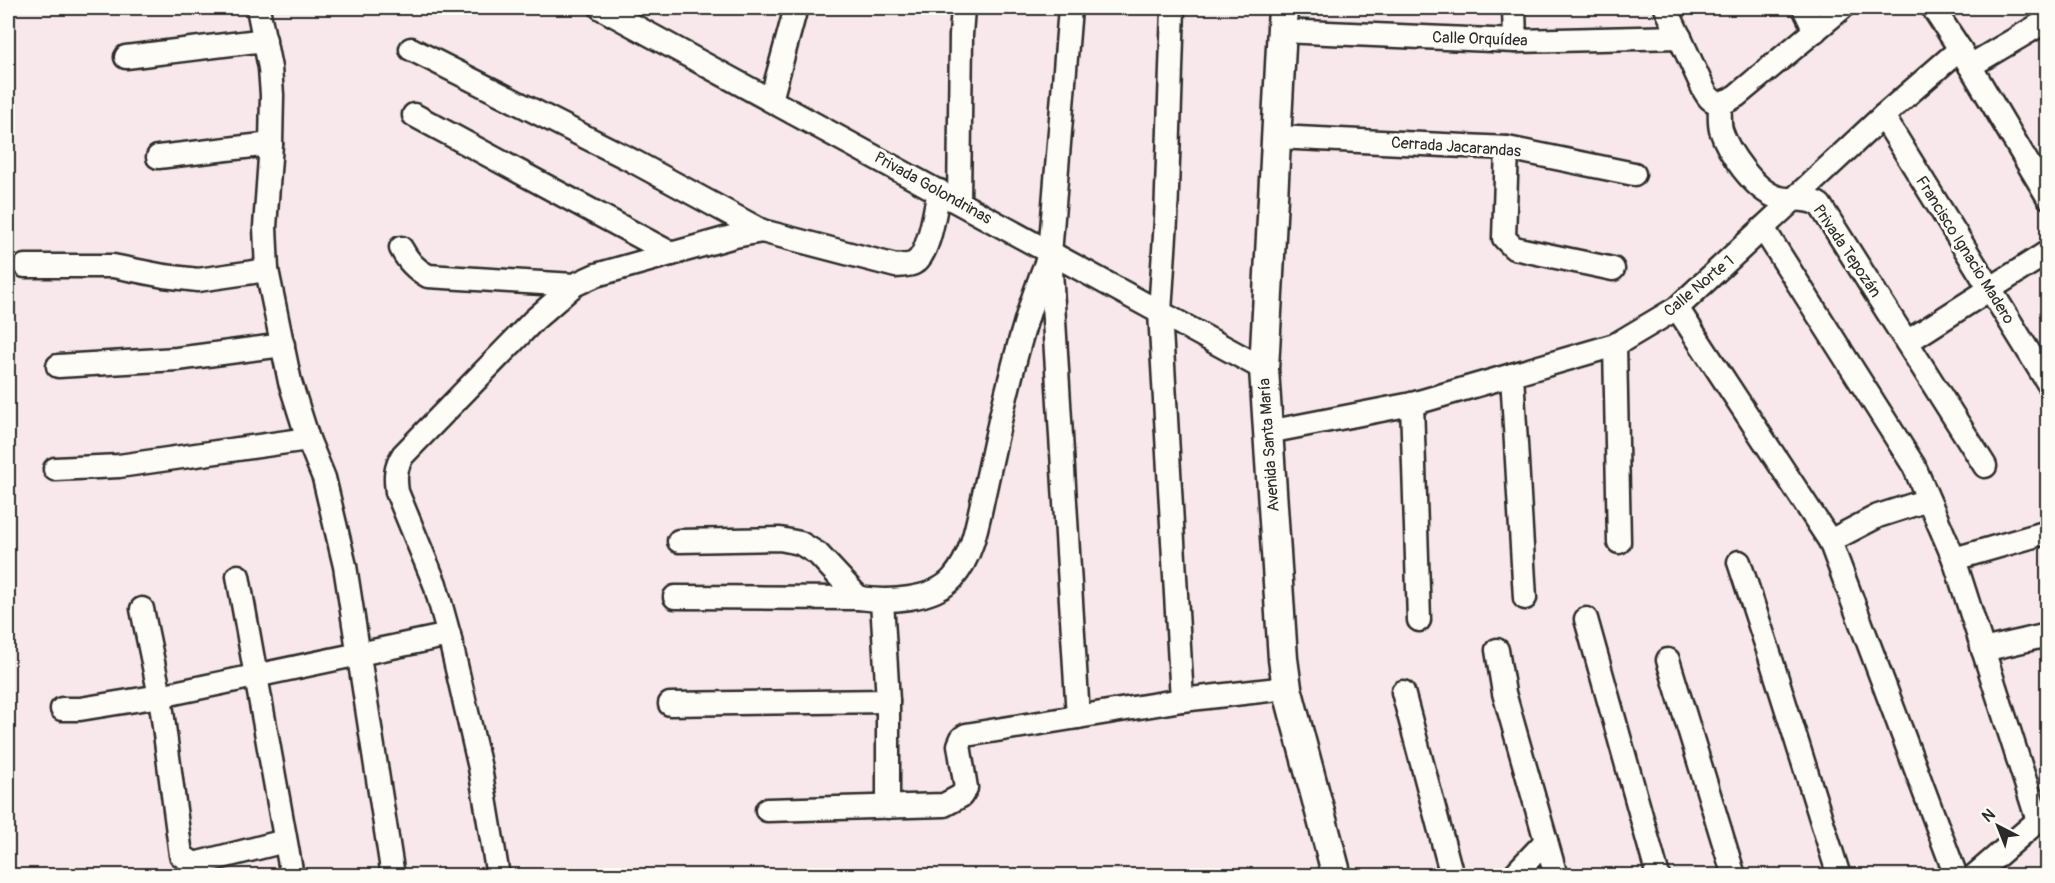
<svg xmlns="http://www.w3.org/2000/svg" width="2055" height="883" font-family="Pangolin,sans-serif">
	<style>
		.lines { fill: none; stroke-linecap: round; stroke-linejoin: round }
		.minor-casing { stroke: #2b2b2b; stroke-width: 27 }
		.major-casing { stroke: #2b2b2b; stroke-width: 33 }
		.minor { stroke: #fdfcf7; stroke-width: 22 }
		.major { stroke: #fdfcf7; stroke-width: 28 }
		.labels { text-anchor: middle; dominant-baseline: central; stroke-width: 6; stroke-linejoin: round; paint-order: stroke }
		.street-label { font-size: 16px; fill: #2b2b2b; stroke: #fdfcf7 }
	</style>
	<rect width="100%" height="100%" fill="#f8e8ec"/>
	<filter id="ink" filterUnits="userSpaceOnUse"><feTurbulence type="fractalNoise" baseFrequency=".0167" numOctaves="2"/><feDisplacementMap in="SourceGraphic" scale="12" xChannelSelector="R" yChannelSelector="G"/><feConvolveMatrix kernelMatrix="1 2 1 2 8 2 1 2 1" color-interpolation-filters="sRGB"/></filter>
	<g filter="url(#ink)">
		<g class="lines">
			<g class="minor-casing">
				<g id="minor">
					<polyline points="258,8 270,68 272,95 271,144 265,227 267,270 290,382 308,439 324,478 345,566 393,876"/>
					<polyline points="601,8 1264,369"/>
					<polyline points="1070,8 1050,254 1078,717"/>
					<polyline points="1173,8 1166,220 1160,312 1182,700"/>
					<polyline points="1514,8 1515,41"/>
					<path d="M1666,8L1704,90C1708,97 1711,102 1720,103C1720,112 1719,122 1721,130C1728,152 1754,189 1776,197C1791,202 1806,196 1820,205L1985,466"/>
					<polyline points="1804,8 1815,31"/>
					<polyline points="1933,8 1960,49 2048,197"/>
					<polyline points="1281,31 1515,41 1680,37"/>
					<polyline points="411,49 633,161 762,231"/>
					<polyline points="126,57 265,40"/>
					<polyline points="1970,66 2048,20"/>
					<polyline points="771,100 794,15 795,8"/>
					<polyline points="1720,103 1729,100 1736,96 1842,8"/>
					<polyline points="414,115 672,254"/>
					<polyline points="1883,116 2048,383"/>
					<polyline points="1276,137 1507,148 1634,174"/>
					<polyline points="1507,148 1504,238 1514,248 1613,269"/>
					<polyline points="158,157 271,144"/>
					<polyline points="959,202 961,35 963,8"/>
					<polyline points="1763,228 1914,466 1954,559 2038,821"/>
					<path d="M401,248C408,261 415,269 428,276L574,285"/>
					<polyline points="25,266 113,266 164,276 198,280 267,270"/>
					<polyline points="1677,308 1830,541 1956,876"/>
					<polyline points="1907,342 2048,252"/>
					<polyline points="1615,345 1619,542"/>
					<polyline points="58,366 177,359 283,345"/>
					<polyline points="1512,375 1525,598"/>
					<polyline points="1412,404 1419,620"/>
					<polyline points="1268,432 1412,404 1615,345 1677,308 1883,116 1960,49"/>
					<polyline points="55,469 119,466 308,439"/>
					<polyline points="679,541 780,539 800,543 818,554 859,598"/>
					<polyline points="1830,541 1878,516 1928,500"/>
					<polyline points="1954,559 2048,532"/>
					<polyline points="1739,562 1769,653 1839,876"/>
					<polyline points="238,576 292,876"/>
					<path d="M675,597L859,598C887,602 933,601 953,578C974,554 978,519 985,489C992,458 998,427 1006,396C1017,350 1029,304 1047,261"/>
					<polyline points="882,601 888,701 888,807"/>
					<polyline points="142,609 160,696 181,855 194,864 285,841"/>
					<polyline points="1586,619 1658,876"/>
					<polyline points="1497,650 1504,693 1556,876"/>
					<polyline points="1983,650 2048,635"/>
					<polyline points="1668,660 1734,876"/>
					<polyline points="1403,692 1452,876"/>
					<polyline points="670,704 888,701"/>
					<polyline points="62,709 80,709 160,696 449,635"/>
					<polyline points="767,810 944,805 961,796 966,788 959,745 962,738 966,735 1182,700 1287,688"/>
					<path d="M498,876L480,768L449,635L435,584L397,492C395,477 395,468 403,455L534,320L574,285L596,275L735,236L762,231L896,266C902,265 909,266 914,263C930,254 935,208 939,191"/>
					<polyline points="1513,876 1546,841"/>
					<polyline points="1974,876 2048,812"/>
				</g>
			</g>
			<g class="major-casing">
				<polyline id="major" points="1283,8 1264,369 1283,659 1287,688 1337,876"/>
			</g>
			<use href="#minor" class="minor"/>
			<use href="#major" class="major"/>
		</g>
	</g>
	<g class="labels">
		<g class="street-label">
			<text transform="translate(1480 39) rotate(2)">Calle Orquídea</text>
			<text transform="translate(1456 147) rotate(4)">Cerrada Jacarandas</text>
			<text transform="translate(933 188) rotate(29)">Privada Golondrinas</text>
			<text transform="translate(1965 250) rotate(58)">Francisco Ignacio Madero</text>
			<text transform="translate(1847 251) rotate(56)">Privada Tepozán</text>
			<text transform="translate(1699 286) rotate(-40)">Calle Norte 1</text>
			<text transform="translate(1269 445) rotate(-94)">Avenida Santa María</text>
		</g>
	</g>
	<rect width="2055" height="883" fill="none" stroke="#fdfcf7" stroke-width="30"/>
	<rect x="15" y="15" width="2025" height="853" fill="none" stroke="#2b2b2b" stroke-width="2" filter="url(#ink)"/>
	<g transform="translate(1998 826) rotate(318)" stroke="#fdfcf7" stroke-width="4.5" paint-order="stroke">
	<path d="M0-4.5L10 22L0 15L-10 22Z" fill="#2b2b2b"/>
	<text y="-9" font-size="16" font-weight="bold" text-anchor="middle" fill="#2b2b2b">N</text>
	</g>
</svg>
